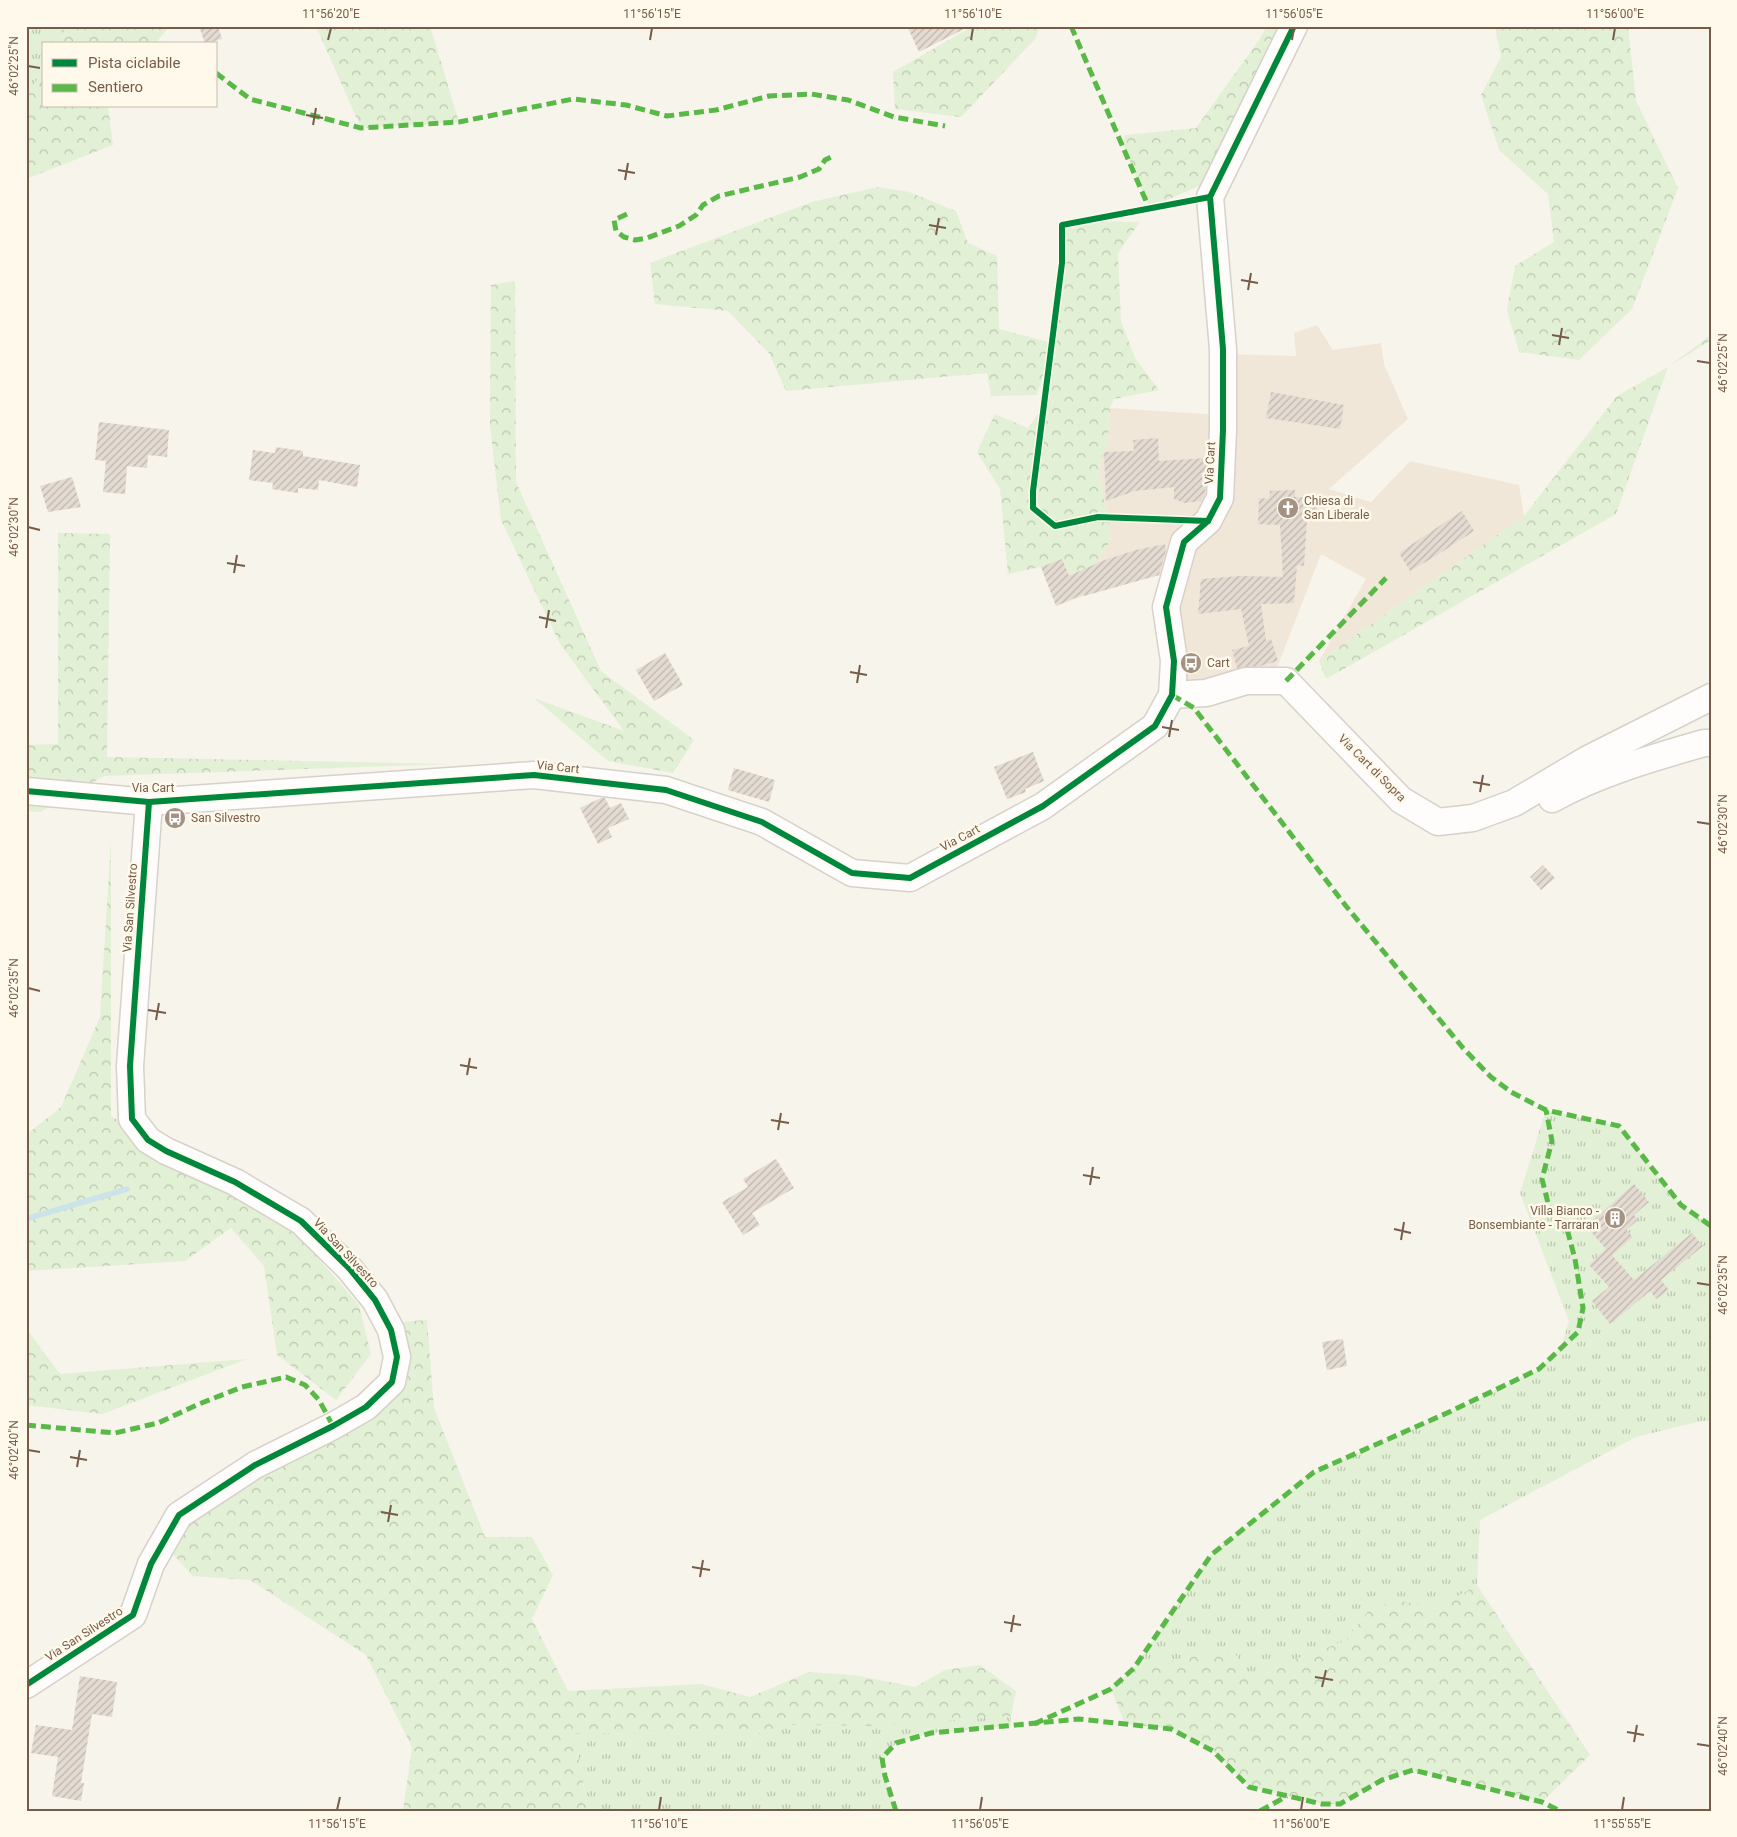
<svg xmlns="http://www.w3.org/2000/svg" width="1737" height="1837" font-family="Roboto,sans-serif">
	<style>
		.residential { fill: #f1e7d8 }
		.grass { fill: url(#grass-tufts) }
		.forest { fill: url(#forest-crowns) }
		.lines { fill: none; stroke-linecap: round; stroke-linejoin: round }
		.stream { stroke: #cce4e9; stroke-width: 5.5 }
		.building { fill: url(#building-hatch) }
		.minor-casing { stroke: #d6d1c9; stroke-width: 29 }
		.minor { stroke: #fefdfc; stroke-width: 26 }
		.quiet { stroke: #58b947; stroke-width: 5; stroke-dasharray: 10 5; stroke-linecap: butt }
		.cycleway-casing { stroke: #fff9ec; stroke-width: 9 }
		.cycleway { stroke: #00873e; stroke-width: 6 }
		.ticks { fill: none; stroke: #775d49; stroke-width: 2 }
		.labels { text-anchor: middle; dominant-baseline: central; stroke-width: 5; stroke-linejoin: round; paint-order: stroke }
		.street-label { font-size: 12px; fill: #775d49; stroke: #fff9ec }
		.poi-label { font-size: 12px; fill: #775d49; stroke: #fff9ec; text-anchor: start }
		.neatline { fill: none; stroke: #775d49; stroke-width: 2 }
		.ticks-label { font-size: 12px; text-anchor: middle; fill: #775d49 }
	</style>
	<defs>
		<pattern id="grass-tufts" width="24" height="20" patternUnits="userSpaceOnUse" patternTransform="scale(1.25)"><rect width="24" height="20" fill="#e2f0d5"/><path d="M3 7l-1-3M5 7V3M7 7l1-3M15 17l-1-3M17 17v-4M19 17l1-3" fill="none" stroke="#bcc6af"/></pattern>
		<pattern id="forest-crowns" width="20" height="18" patternUnits="userSpaceOnUse" patternTransform="scale(1.25)"><rect width="20" height="18" fill="#e2f0d5"/><path d="M2 6a3 3 0 1 1 6 0M12 15a3 3 0 1 1 6 0" fill="none" stroke="#bcc6af"/></pattern>
		<pattern id="building-hatch" width="6" height="6" patternUnits="userSpaceOnUse" patternTransform="scale(1.25)"><rect width="6" height="6" fill="#e4dcd2"/><path d="M-1 1l2-2M0 6l6-6M5 7l2-2" fill="none" stroke="#beb6ac"/></pattern>
	</defs>
	<rect width="100%" height="100%" fill="#f7f4eb"/>
	<polygon class="residential" points="1317,325 1333,350 1381,343 1384,364 1408,419 1329,489 1371,502 1410,461 1519,485 1524,516 1319,661 1366,579 1321,554 1272,681 1172,695 1170,573 1144,579 1089,594 1056,606 1041,567 1062,559 1107,549 1111,532 1098,470 1108,441 1110,408 1223,415 1223,354 1296,356 1294,333"/>
	<g class="grass">
		<polygon points="26,26 67,26 57,44 44,44 44,68 26,99"/>
		<polygon points="1546,1110 1619,1126 1681,1205 1711,1226 1711,1421 1701,1421 1636,1437 1480,1520 1477,1585 1436,1609 1397,1600 1369,1610 1345,1641 1285,1663 1252,1681 1232,1649 1134,1668 1211,1555 1314,1472 1447,1413 1539,1369 1561,1347 1569,1321 1520,1193"/>
		<polygon points="1011,1716 1011,1726 931,1733 896,1743 882,1758 885,1776 896,1811 588,1811 575,1733 756,1734 788,1725 873,1726"/>
	</g>
	<g class="forest">
		<polygon points="67,26 170,26 155,44 57,44"/>
		<polygon points="316,26 430,26 459,122 361,128"/>
		<polygon points="973,26 1040,26 1036,38 961,117 895,109 893,72"/>
		<polygon points="1267,26 1304,26 1278,77 1240,168 1149,208 1123,144 1125,135 1196,128 1259,40"/>
		<polygon points="1495,26 1628,26 1636,101 1678,188 1632,309 1579,360 1519,352 1507,310 1515,266 1554,242 1548,194 1499,150 1481,95 1501,57"/>
		<polygon points="44,68 44,106 108,106 113,145 26,179 26,99"/>
		<polygon points="878,187 909,192 956,211 968,243 997,256 999,329 1052,343 1062,263 1062,225 1087,221 1140,222 1118,253 1121,321 1135,358 1159,390 1114,399 1110,408 1108,441 1098,470 1111,532 1107,549 1093,566 1076,573 1041,567 1008,574 1000,489 977,452 995,414 1028,428 1045,405 1051,348 1037,395 991,396 987,373 786,391 769,353 728,311 655,304 650,263 812,202"/>
		<polygon points="515,281 516,482 601,671 694,740 673,773 608,761 534,698 624,731 560,644 501,520 490,426 491,285"/>
		<polygon points="1711,335 1711,340 1668,367 1616,514 1326,679 1319,661 1524,516 1617,396 1668,367"/>
		<polygon points="58,533 110,534 107,757 450,764 104,776 40,812 26,811 26,745 58,744"/>
		<polygon points="111,841 111,1116 291,1227 359,1305 371,1354 336,1400 277,1355 264,1266 231,1228 185,1261 26,1271 26,1135 61,1107 100,1017"/>
		<polygon points="427,1320 434,1408 485,1537 532,1537 553,1575 532,1619 568,1691 701,1684 750,1697 809,1672 854,1675 915,1687 945,1670 980,1665 1016,1691 1011,1716 873,1726 788,1725 756,1734 575,1733 588,1811 403,1811 412,1747 366,1655 250,1580 193,1576 170,1551 185,1519 399,1387 399,1322"/>
		<polygon points="26,1328 60,1374 247,1359 102,1414 26,1405"/>
		<polygon points="1477,1585 1590,1755 1542,1802 1413,1770 1382,1780 1340,1804 1322,1804 1249,1787 1213,1751 1171,1729 1125,1724 1111,1689 1134,1668 1232,1649 1252,1681 1285,1663 1345,1641 1369,1610 1397,1600 1436,1609"/>
	</g>
	<g class="lines">
		<polyline class="stream" points="26,1219 127,1189"/>
	</g>
	<g class="building">
		<polygon points="199,26 218,26 222,39 205,44"/>
		<polygon points="907,26 970,26 919,52"/>
		<polygon points="1271,392 1344,405 1340,429 1266,418"/>
		<polygon points="99,422 169,430 167,457 148,455 147,468 127,466 125,494 103,492 106,461 95,460"/>
		<polygon points="1158,438 1159,461 1207,458 1205,494 1201,501 1185,503 1174,499 1174,487 1135,491 1106,501 1104,452 1134,451 1133,440"/>
		<polygon points="276,447 303,451 303,456 360,465 357,487 319,480 318,490 298,488 298,493 272,489 273,483 249,480 253,450 275,453"/>
		<polygon points="72,477 81,507 48,512 40,486"/>
		<polygon points="1295,490 1295,497 1318,497 1316,520 1307,520 1304,566 1297,565 1294,603 1261,604 1266,641 1271,639 1278,661 1260,666 1237,668 1232,650 1249,646 1241,609 1198,614 1201,579 1240,576 1283,577 1280,525 1258,524 1259,498 1269,499 1270,491"/>
		<polygon points="1462,511 1474,531 1434,557 1410,571 1399,553"/>
		<polygon points="1165,544 1166,550 1159,575 1084,596 1084,594 1056,606 1041,567 1062,559 1069,576 1102,561 1136,550"/>
		<polygon points="665,653 683,685 654,701 636,670"/>
		<polygon points="1033,752 1044,781 1025,789 1026,792 1007,799 994,767"/>
		<polygon points="734,768 775,780 769,802 728,790"/>
		<polygon points="601,798 605,798 610,808 621,803 629,819 608,828 612,837 598,844 580,808"/>
		<polygon points="1543,865 1555,878 1541,890 1530,877"/>
		<polygon points="776,1159 794,1188 752,1213 760,1225 743,1235 722,1202 748,1187 743,1179"/>
		<polygon points="1634,1184 1649,1202 1634,1215 1638,1220 1626,1230 1633,1237 1612,1255 1634,1280 1692,1233 1703,1246 1661,1280 1669,1290 1656,1299 1650,1291 1610,1324 1592,1301 1609,1287 1589,1265 1606,1249 1586,1226"/>
		<polygon points="1343,1339 1347,1366 1327,1370 1322,1342"/>
		<polygon points="80,1676 117,1682 112,1717 92,1714 81,1783 84,1783 81,1801 52,1796 58,1757 31,1753 36,1725 72,1730"/>
	</g>
	<g class="lines">
		<g class="minor-casing">
			<g id="minor">
				<polyline points="1172,695 1206,693 1246,681 1286,681 1401,800 1438,822 1473,818 1514,803 1588,759 1711,697"/>
				<polyline points="26,791 149,802 534,775 666,790 762,822 852,873 910,878 1043,806 1155,726 1172,695 1174,661 1166,607 1184,542 1208,521 1220,498 1223,430 1223,349 1210,197 1294,26"/>
				<path d="M1552,799C1599,773 1652,758 1704,743H1711"/>
				<polyline points="26,1685 133,1615 151,1564 179,1515 255,1465 333,1426 366,1407 392,1382 397,1357 391,1330 375,1300 349,1268 301,1221 235,1182 166,1151 148,1140 132,1119 130,1066 149,802"/>
			</g>
		</g>
		<use href="#minor" class="minor"/>
		<g class="quiet">
			<polyline points="1071,26 1149,208"/>
			<polyline points="216,73 250,99 361,128 459,122 573,99 626,105 667,116 716,110 769,96 811,94 848,100 894,117 945,126"/>
			<polyline points="627,214 614,220 616,231 624,237 635,240 647,238 679,226 696,215 703,205 719,196 800,177 819,169 825,160 835,155"/>
			<polyline points="1286,681 1386,578"/>
			<polyline points="1172,695 1194,708 1346,906 1463,1048 1491,1077 1511,1092 1546,1110 1619,1126 1681,1205 1711,1226"/>
			<polyline points="26,1425 115,1433 158,1423 199,1404 242,1387 286,1377 305,1385 319,1400 333,1426"/>
			<polyline points="1034,1724 1111,1689 1134,1668 1211,1555 1314,1472 1447,1413 1539,1369 1578,1332 1583,1308 1575,1259 1566,1225 1549,1207 1542,1179 1552,1141 1546,1110"/>
			<polyline points="896,1811 885,1776 882,1758 896,1743 931,1733 1079,1719 1171,1729 1213,1751 1249,1787 1322,1804 1340,1804 1382,1780 1413,1770 1542,1802 1560,1811"/>
			<polyline points="1260,1811 1287,1796"/>
		</g>
		<g class="cycleway-casing">
			<g id="cycleway">
				<polyline points="1208,521 1098,517 1055,526 1033,508 1033,491 1062,263 1062,225 1210,197"/>
				<polyline points="26,791 149,802 534,775 666,790 762,822 852,873 910,878 1043,806 1155,726 1172,695 1174,661 1166,607 1184,542 1208,521 1220,498 1223,430 1223,349 1210,197 1294,26"/>
				<polyline points="26,1685 133,1615 151,1564 179,1515 255,1465 333,1426 366,1407 392,1382 397,1357 391,1330 375,1300 349,1268 301,1221 235,1182 166,1151 148,1140 132,1119 130,1066 149,802"/>
			</g>
		</g>
		<use href="#cycleway" class="cycleway"/>
	</g>
	<path class="ticks" d="M328,40L331,28M650,40L652,28M971,40L973,28M1292,40L1294,28M1613,40L1615,28M28,66L40,68M306,115L323,118M313,125L316,108M618,170L635,173M625,180L628,163M929,225L946,228M936,235L939,218M1241,280L1258,283M1248,290L1251,273M1552,335L1569,338M1559,345L1562,328M1697,361L1710,363M28,527L40,530M227,563L245,566M234,573L237,555M539,617L556,621M546,628L549,610M850,672L867,675M857,683L860,665M1162,727L1179,730M1169,737L1172,720M1473,782L1490,785M1480,792L1483,775M1697,822L1710,824M28,988L40,991M148,1010L166,1013M156,1020L159,1003M460,1065L477,1068M467,1075L470,1058M771,1120L789,1123M778,1130L781,1113M1083,1175L1100,1178M1090,1185L1093,1167M1394,1229L1411,1233M1401,1240L1404,1222M1697,1283L1710,1285M28,1450L40,1452M70,1457L87,1460M77,1467L80,1450M381,1512L398,1515M388,1522L391,1505M692,1567L710,1570M700,1577L703,1560M1004,1622L1021,1625M1011,1632L1014,1615M1315,1677L1333,1680M1322,1687L1326,1670M1627,1732L1644,1735M1634,1742L1637,1725M1697,1744L1710,1746M337,1810L340,1797M659,1810L661,1797M980,1810L982,1797M1301,1810L1303,1797M1622,1810L1624,1797"/>
	<defs>
		<g id="church-disc" transform="scale(1.125)"><circle r="9.5" fill="#a49282" stroke="#fff9ec"/><path d="M-1.2-6h2.4v3.5h3.3v2.4h-3.3V6h-2.4V-.1h-3.3v-2.4h3.3Z" fill="#fff"/></g>
		<g id="bus-disc" transform="scale(1.125)"><circle r="9.5" fill="#a49282" stroke="#fff9ec"/><path d="M-5-6H5V4H4V6H2V4H-2V6H-4V4H-5ZM-3.5-4V0h7V-4ZM-3.5 1.2v1.5H-2V1.2ZM2 1.2v1.5H3.5V1.2Z" fill="#fff"/></g>
		<g id="building-disc" transform="scale(1.125)"><circle r="9.5" fill="#a49282" stroke="#fff9ec"/><path d="M-4-6H4V6H1V3H-1V6H-4ZM-2.5-4.3h1.7v1.8h-1.7ZM.8-4.3h1.7v1.8H.8ZM-2.5-1h1.7V.8h-1.7ZM.8-1h1.7V.8H.8Z" fill="#fff"/></g>
	</defs>
	<g fill-rule="evenodd">
		<use href="#church-disc" x="1288" y="508"/>
		<use href="#bus-disc" x="1191" y="663"/>
		<use href="#bus-disc" x="175" y="818"/>
		<use href="#building-disc" x="1615" y="1218"/>
	</g>
	<g class="labels">
		<g class="street-label">
			<text transform="translate(1210 463) rotate(-87)">Via Cart</text>
			<text transform="translate(558 767) rotate(6)">Via Cart</text>
			<text transform="translate(1372 768) rotate(45)">Via Cart di Sopra</text>
			<text x="153" y="788">Via Cart</text>
			<text transform="translate(960 838) rotate(-28)">Via Cart</text>
			<text transform="translate(130 908) rotate(-86)">Via San Silvestro</text>
			<text transform="translate(346 1253) rotate(47)">Via San Silvestro</text>
			<text transform="translate(84 1634) rotate(-33)">Via San Silvestro</text>
		</g>
		<g class="poi-label">
			<text x="1304" y="501">Chiesa di<tspan x="1304" dy="14">San Liberale</tspan></text>
			<text x="1207" y="663">Cart</text>
			<text x="191" y="818">San Silvestro</text>
			<text x="1599" y="1211" text-anchor="end">Villa Bianco -<tspan x="1599" dy="14">Bonsembiante - Tarraran</tspan></text>
		</g>
	</g>
	<rect width="1737" height="1837" fill="none" stroke="#fff9ec" stroke-width="55"/>
	<rect x="42" y="42" width="175" height="65" fill="#fff9ec" stroke="#c9bbab"/>
	<rect x="52" y="59" width="25" height="8" fill="#00873e" stroke="#c9bbab"/>
	<text x="88" y="68" font-size="15" fill="#775d49">Pista ciclabile</text>
	<rect x="52" y="84" width="25" height="8" fill="#58b947" stroke="#c9bbab"/>
	<text x="88" y="92" font-size="15" fill="#775d49">Sentiero</text>
	<rect x="28" y="28" width="1682" height="1782" class="neatline"/>
	<g class="ticks-label">
		<text x="331" y="18">11°56'20"E</text>
		<text x="652" y="18">11°56'15"E</text>
		<text x="973" y="18">11°56'10"E</text>
		<text x="1294" y="18">11°56'05"E</text>
		<text x="1615" y="18">11°56'00"E</text>
		<text transform="translate(14 66) rotate(-90)" y="4">46°02'25"N</text>
		<text transform="translate(1723 363) rotate(-90)" y="4">46°02'25"N</text>
		<text transform="translate(14 527) rotate(-90)" y="4">46°02'30"N</text>
		<text transform="translate(1723 824) rotate(-90)" y="4">46°02'30"N</text>
		<text transform="translate(14 988) rotate(-90)" y="4">46°02'35"N</text>
		<text transform="translate(1723 1285) rotate(-90)" y="4">46°02'35"N</text>
		<text transform="translate(14 1450) rotate(-90)" y="4">46°02'40"N</text>
		<text transform="translate(1723 1746) rotate(-90)" y="4">46°02'40"N</text>
		<text x="337" y="1828">11°56'15"E</text>
		<text x="659" y="1828">11°56'10"E</text>
		<text x="980" y="1828">11°56'05"E</text>
		<text x="1301" y="1828">11°56'00"E</text>
		<text x="1622" y="1828">11°55'55"E</text>
	</g>
</svg>
